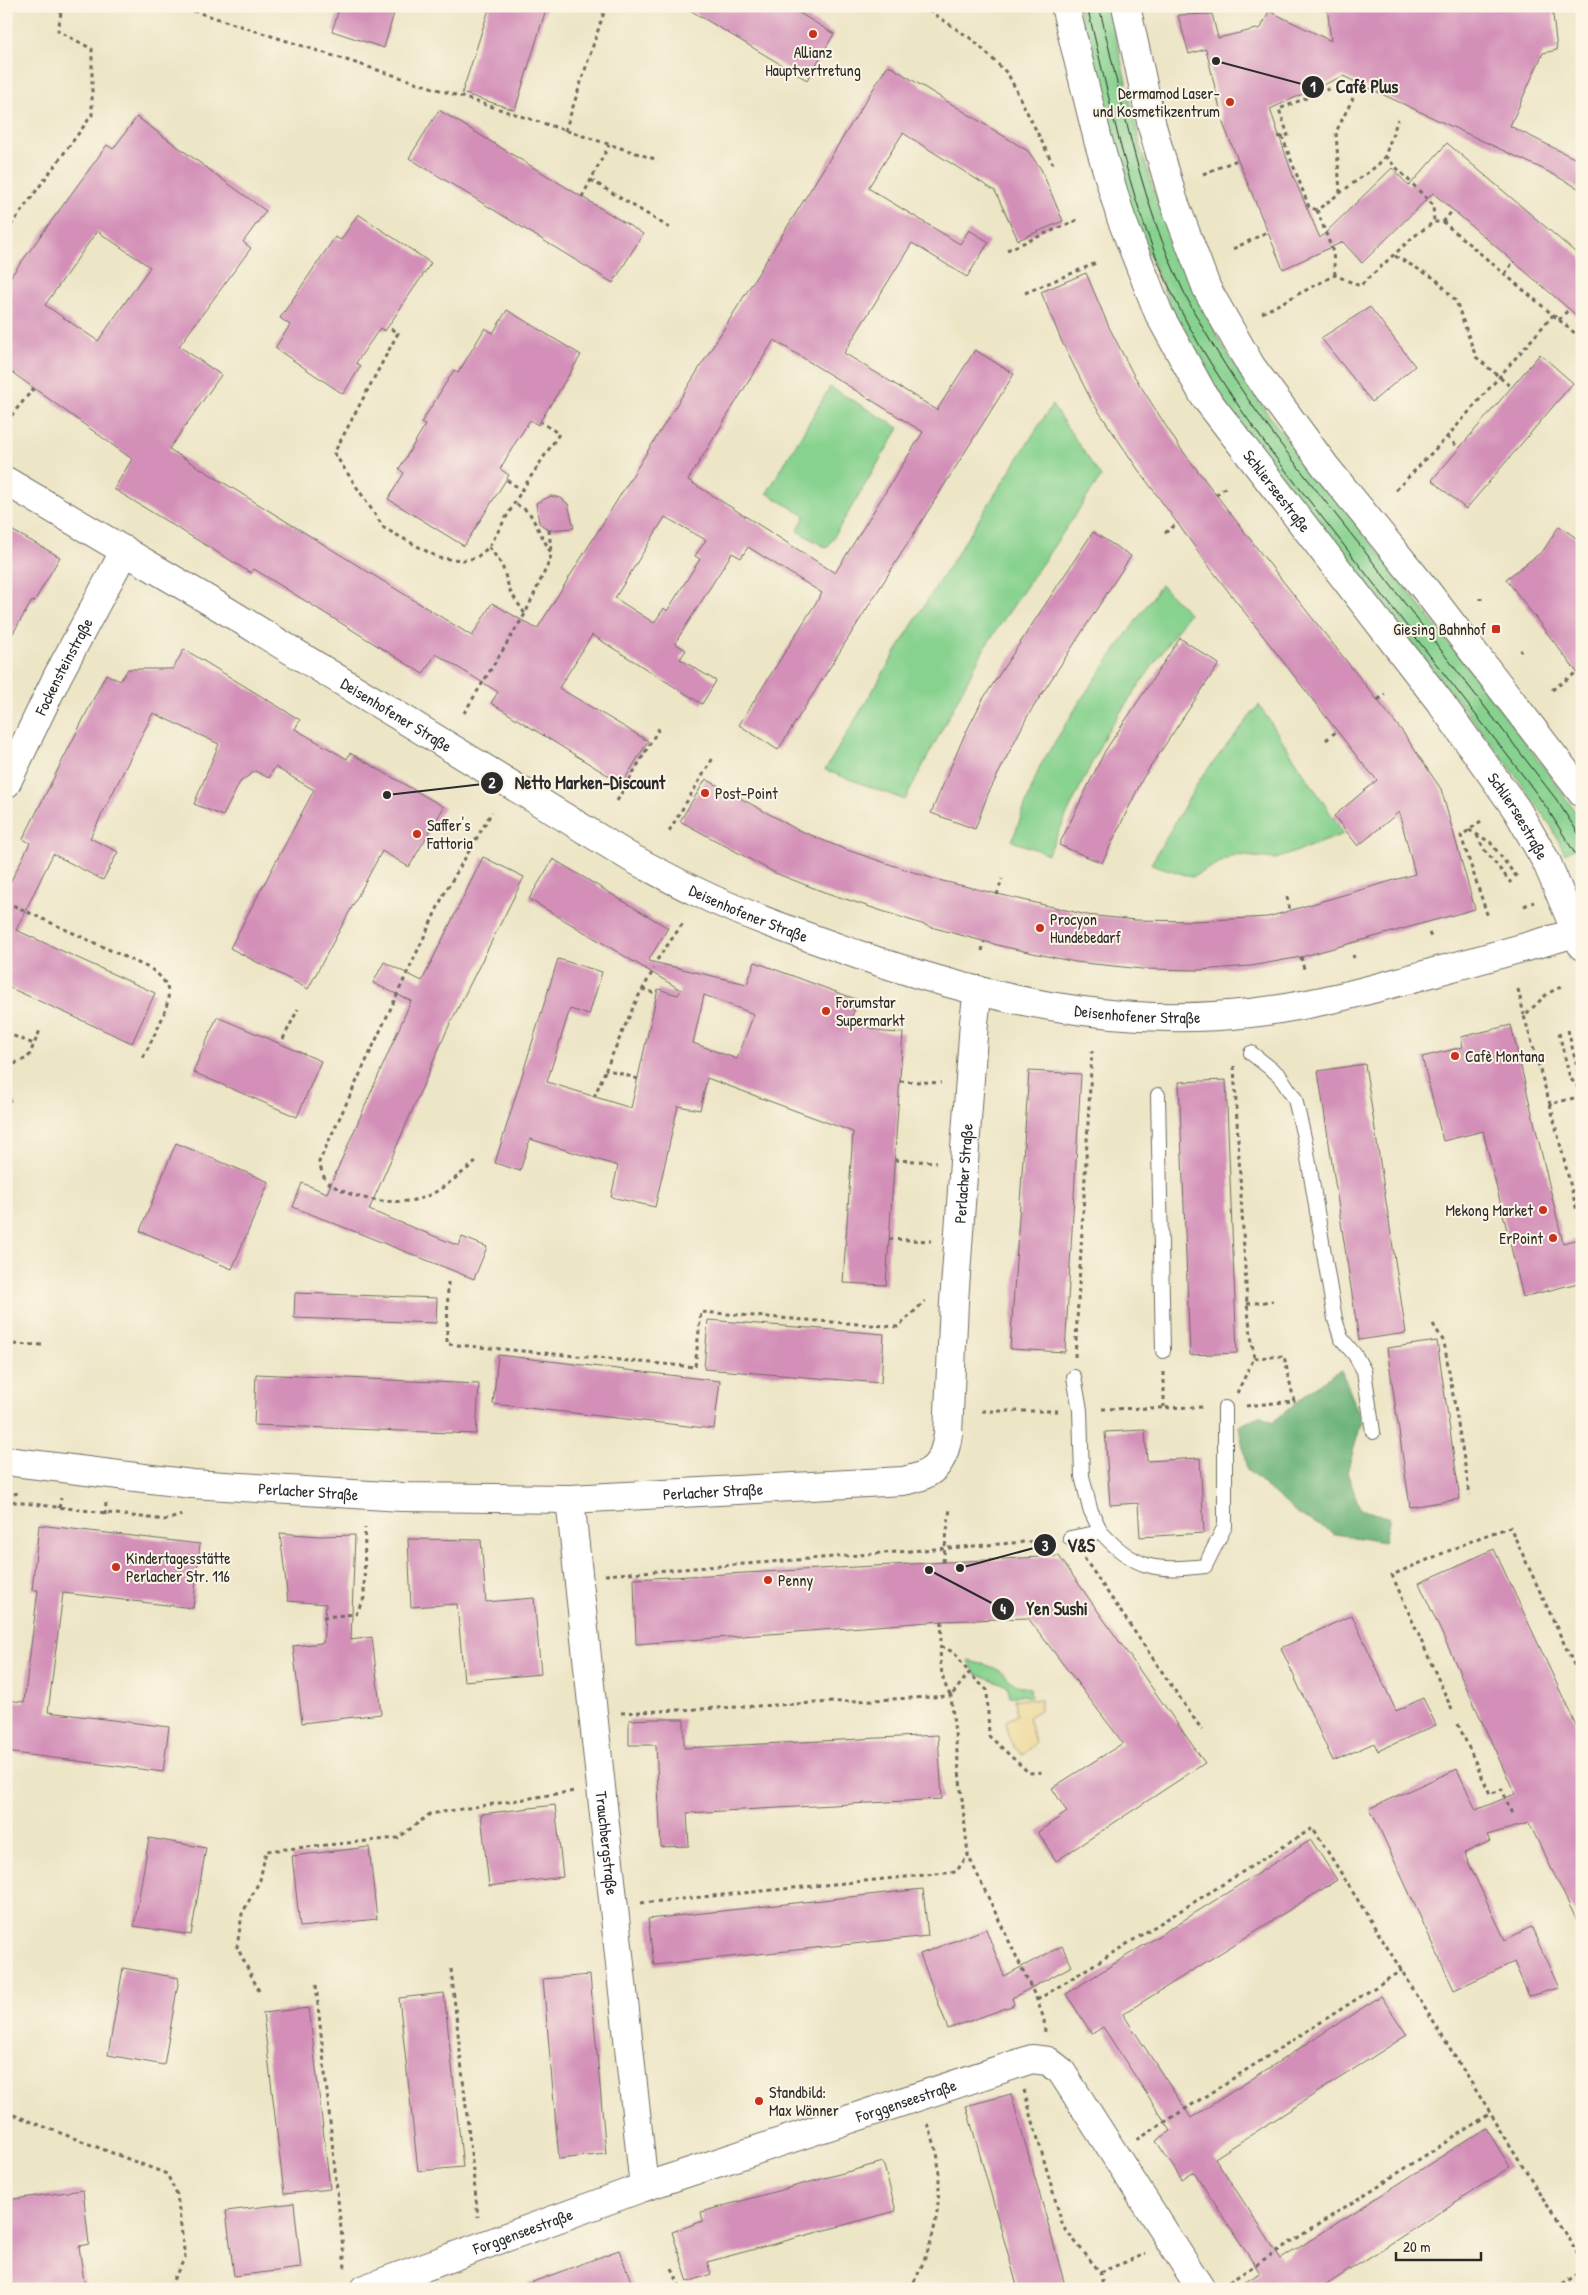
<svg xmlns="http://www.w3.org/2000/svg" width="1588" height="2295" font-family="'Patrick Hand',sans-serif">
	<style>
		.green { fill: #87d28f; stroke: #597e5d }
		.forest { fill: #6db47a; stroke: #4c7052 }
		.sand { fill: #eeda9e; stroke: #8c8264 }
		.building { fill: #d38fb8; fill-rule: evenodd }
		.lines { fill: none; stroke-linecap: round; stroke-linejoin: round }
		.service-casing { stroke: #6f6c61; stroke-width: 16 }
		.minor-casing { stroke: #6f6c61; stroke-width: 30 }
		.secondary-casing { stroke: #6f6c61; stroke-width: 30 }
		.path { stroke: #6f6c61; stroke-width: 3; stroke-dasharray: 4 4; stroke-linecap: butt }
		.service { stroke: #fff; stroke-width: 14 }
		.minor { stroke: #fff; stroke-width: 28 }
		.secondary { stroke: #fff; stroke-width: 28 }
		.tram { stroke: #2b2b2b; stroke-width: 1 }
		.poi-dot { fill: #c8321e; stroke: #fcf5e5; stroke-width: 2 }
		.labels { text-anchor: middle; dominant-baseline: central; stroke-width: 4; stroke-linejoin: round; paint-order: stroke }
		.poi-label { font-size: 16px; fill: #2b2b2b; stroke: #fcf5e5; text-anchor: start }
		.street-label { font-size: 16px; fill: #2b2b2b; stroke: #fcf5e5 }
		.leader { fill: none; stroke: #2b2b2b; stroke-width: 2 }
		.callout-dot { fill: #2b2b2b; stroke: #fcf5e5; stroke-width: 2 }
		.mark-label { font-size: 15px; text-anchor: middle; font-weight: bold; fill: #fff }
		.callout-label { font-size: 18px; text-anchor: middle; font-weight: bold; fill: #2b2b2b; stroke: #fcf5e5; stroke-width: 4; stroke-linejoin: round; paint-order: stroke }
	</style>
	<rect width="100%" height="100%" fill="#fcf5e5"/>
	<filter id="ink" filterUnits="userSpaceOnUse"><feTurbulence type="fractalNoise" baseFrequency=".02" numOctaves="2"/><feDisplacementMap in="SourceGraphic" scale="10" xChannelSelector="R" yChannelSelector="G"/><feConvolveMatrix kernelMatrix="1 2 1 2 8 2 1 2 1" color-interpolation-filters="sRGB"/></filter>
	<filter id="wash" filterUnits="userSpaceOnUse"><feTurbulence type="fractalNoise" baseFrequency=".0096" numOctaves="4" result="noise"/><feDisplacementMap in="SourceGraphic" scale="20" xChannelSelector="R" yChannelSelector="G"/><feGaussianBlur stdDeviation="1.12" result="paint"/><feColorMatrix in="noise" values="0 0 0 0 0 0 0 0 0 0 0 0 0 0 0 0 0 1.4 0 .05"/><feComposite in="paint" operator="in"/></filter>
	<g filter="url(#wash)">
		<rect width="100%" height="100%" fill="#ece5c6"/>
		<g class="green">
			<polygon points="1078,6 1109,6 1141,149 1155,194 1188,278 1218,338 1247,385 1278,428 1389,565 1544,767 1582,821 1582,844 1565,854 1551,826 1512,770 1242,426 1217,392 1178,324 1127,201"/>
			<polygon points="830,387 899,428 827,548 797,531 805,516 767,493"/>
			<polygon points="1052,405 1101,477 985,647 905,800 825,770 923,607"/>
			<polygon points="1161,585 1189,613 1106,733 1048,854 1012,841 1040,766 1082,698"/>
			<polygon points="1259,705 1344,834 1276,859 1234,855 1192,877 1151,864 1200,779"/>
			<path d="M968,1661C976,1663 985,1664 992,1667C1011,1675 1006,1685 1030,1688L1031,1697L1020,1695L1010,1697L1007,1685L976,1674Z"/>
		</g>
		<polygon class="forest" points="1341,1370 1362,1421 1347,1472 1360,1509 1390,1518 1384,1542 1335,1534 1298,1514 1247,1470 1239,1426 1259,1416 1273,1422 1321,1382"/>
		<path class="sand" d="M1015,1699L1040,1700V1710L1028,1717L1035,1743L1023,1755C1009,1744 1008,1738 1006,1721L1017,1715Z"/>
		<g id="blocks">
			<g class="building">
				<polygon points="340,6 396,6 384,48 332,31"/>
				<polygon points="490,6 547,6 515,110 462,93"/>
				<polygon points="683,6 788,6 834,34 807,80"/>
				<polygon points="1327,6 1552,6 1557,50 1543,53 1510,126 1582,162 1582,190 1543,169 1343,76 1270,109 1293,176 1320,238 1392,168 1409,186 1447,143 1582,258 1582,320 1433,193 1362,263 1343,242 1283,269 1224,126 1206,49 1189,54 1178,15 1212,14 1218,38 1261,28 1269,11 1331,41"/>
				<path d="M888,65L1028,151L1041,169L1063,221L1018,240L995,191L903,133L868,188L960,244L969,230L989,242L967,277L912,243L844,353L937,410L975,350L1014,374L778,750L739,725L822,593L748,547L741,558L732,553L675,643L686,650L680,659L716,681L702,704L592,635L559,688L648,741L622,784L491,703L498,692L436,654L423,674L254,569L251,573L114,489L132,459L6,368V283L107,145L113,149L137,117L266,211L243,242L251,248L179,346L221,375L169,449L472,636L492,603L537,629ZM97,231L150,267L98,341L45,305ZM774,340L923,432L835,573L688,480ZM665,517L706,540L695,556L700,559L667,611L664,608L654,623L615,598Z"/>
				<polygon points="439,110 643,234 613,283 409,158"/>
				<polygon points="358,214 431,263 385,331 380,328 356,363 361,366 343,394 275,348 290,325 280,318 335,237 341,240"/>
				<polygon points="1086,273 1109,327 1133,374 1178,445 1263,556 1402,731 1441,789 1475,909 1301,957 1251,966 1199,970 1142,969 1075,962 1005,947 931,927 824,892 775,873 680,821 706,779 796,829 844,849 934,879 1087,915 1135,920 1194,921 1268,917 1415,874 1399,812 1358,846 1334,816 1377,780 1362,763 1211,569 1137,468 1091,400 1062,342 1041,292"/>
				<polygon points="1370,307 1415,366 1372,402 1321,338"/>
				<polygon points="507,310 581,355 538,425 530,420 514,445 500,469 509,475 464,546 388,499 404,473 399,469 425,425 421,423 454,370 458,373 485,328 493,333"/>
				<polygon points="1540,354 1573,383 1466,509 1432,480"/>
				<polygon points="551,496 561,498 568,504 574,528 549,530 539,523 536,503"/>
				<polygon points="1559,526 1582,542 1582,679 1506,579 1543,551"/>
				<polygon points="6,527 60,557 34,602 32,601 6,645"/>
				<polygon points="1093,532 1131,556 1027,717 988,794 975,829 931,813 964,736 983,699"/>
				<polygon points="1180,638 1219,664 1143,778 1102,863 1059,845 1105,751"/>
				<polygon points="184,649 300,720 295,729 347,759 350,753 444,807 409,867 382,851 308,989 230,948 314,790 275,767 269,778 255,771 240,782 223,816 194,804 219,744 153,713 90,838 118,852 103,880 53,854 16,930 155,993 132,1043 6,986 6,891 30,843 23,839 106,674 120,681 128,669 173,669"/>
				<polygon points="483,857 524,877 447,1030 369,1210 459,1246 462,1237 487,1247 474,1279 293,1207 302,1183 327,1193 411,1001 373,983 384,962 422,981"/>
				<path d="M553,859L668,928L648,961L747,984L755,962L858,1000L850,1022L884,1032L903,1033L886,1285L843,1283L853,1132L707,1078L700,1110L678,1106L655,1207L611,1197L618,1166L530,1139L520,1171L495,1163L558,959L602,972L589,1015L570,1009L547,1082L631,1108L658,989L678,995L681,990L529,899ZM704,995L754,1014L737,1059L693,1043Z"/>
				<polygon points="217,1017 321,1061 297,1117 193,1072"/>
				<polygon points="1511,1025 1563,1243 1582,1238 1582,1282 1523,1297 1483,1131 1443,1141 1422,1057 1463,1047 1461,1037"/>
				<polygon points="1365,1064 1406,1333 1359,1340 1318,1071"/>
				<polygon points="1029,1071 1081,1074 1065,1352 1010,1349"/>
				<polygon points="1226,1080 1237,1353 1190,1355 1179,1082"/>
				<polygon points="176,1143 269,1182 232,1269 140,1231"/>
				<polygon points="295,1293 437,1298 436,1323 294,1318"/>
				<polygon points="708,1320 884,1334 881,1383 704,1369"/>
				<polygon points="1437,1341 1460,1499 1410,1507 1387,1348"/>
				<polygon points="498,1355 720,1381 714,1429 493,1404"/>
				<polygon points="256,1374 479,1384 476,1434 254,1425"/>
				<polygon points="1145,1430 1147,1461 1200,1458 1204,1533 1140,1537 1138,1503 1110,1505 1105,1432"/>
				<polygon points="39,1525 200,1544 193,1608 63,1593 48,1712 169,1727 163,1772 6,1752 6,1700 24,1702 38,1590 32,1590"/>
				<polygon points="280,1533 319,1536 355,1535 351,1640 372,1637 381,1714 302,1723 293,1646 323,1643 326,1604 288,1601"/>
				<polygon points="408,1539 481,1540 486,1602 534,1598 541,1674 464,1681 457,1604 411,1607"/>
				<polygon points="1494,1549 1582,1738 1582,1931 1529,1823 1487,1835 1490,1841 1464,1853 1505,1940 1531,1927 1559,1988 1529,1996 1514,1962 1454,1990 1370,1808 1457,1769 1476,1810 1515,1794 1419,1583"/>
				<polygon points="1059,1556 1205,1763 1056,1861 1038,1832 1067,1812 1052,1788 1123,1743 1028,1618 942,1621 636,1644 634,1579"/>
				<polygon points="1352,1615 1396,1711 1423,1698 1436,1725 1378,1751 1374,1743 1333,1761 1281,1648"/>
				<polygon points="654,1719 684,1719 684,1748 938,1735 942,1799 687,1813 689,1846 661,1847 656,1745 629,1745 629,1720"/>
				<polygon points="555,1805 563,1877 489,1886 481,1814"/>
				<polygon points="149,1838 206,1848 191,1935 134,1926"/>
				<polygon points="1311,1840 1337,1880 1123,2014 1191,2118 1381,1996 1407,2035 1215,2158 1281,2259 1486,2128 1510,2167 1320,2289 1234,2289 1260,2273 1194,2172 1182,2180 1156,2141 1171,2131 1103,2027 1092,2034 1066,1994"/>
				<polygon points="369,1847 377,1919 300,1927 292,1856"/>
				<polygon points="923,1889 928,1936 654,1965 648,1919"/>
				<polygon points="986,1929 1004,1976 1062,1946 1072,1966 1012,1998 1014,2005 948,2029 920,1954"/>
				<polygon points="123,1968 179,1978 164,2065 108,2055"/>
				<polygon points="590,1975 606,2154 559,2159 543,1979"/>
				<polygon points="444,1993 463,2167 418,2171 399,1998"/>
				<polygon points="309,2008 330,2189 284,2194 263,2013"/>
				<polygon points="1011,2094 1049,2227 1066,2289 1018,2289 966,2106"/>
				<polygon points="883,2162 896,2211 707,2262 711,2274 688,2282 672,2232 703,2221 701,2212"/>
				<polygon points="83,2190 89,2244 79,2246 85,2289 6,2289 6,2200"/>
				<polygon points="294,2203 301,2268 234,2276 226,2211"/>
				<polygon points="619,2250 634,2289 522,2289 522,2286"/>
			</g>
		</g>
	</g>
	<g filter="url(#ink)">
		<use href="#blocks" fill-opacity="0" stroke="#6f6c61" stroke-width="1"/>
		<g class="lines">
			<g class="service-casing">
				<g id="service">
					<polyline points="1251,1053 1279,1075 1295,1099 1306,1146 1335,1319 1341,1338 1355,1355 1364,1371 1373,1432"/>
					<polyline points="1158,1095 1163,1351"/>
					<path d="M1101,1532C1134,1569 1156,1572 1205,1566L1225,1526V1408"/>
					<polyline points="1070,1538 1101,1532 1090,1509 1082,1476 1080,1410 1074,1377"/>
				</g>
			</g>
			<g class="minor-casing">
				<g id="minor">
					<path id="s1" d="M6,481L225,610L633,859C654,870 674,881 695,891C747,916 802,935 856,954C983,998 1115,1029 1250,1013C1314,1006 1377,988 1438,971C1486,958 1534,945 1582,931"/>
					<path id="s2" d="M6,784L57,677L125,550"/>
					<path id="s3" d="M6,1461L192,1484L402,1497L570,1499L903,1481C933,1476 944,1464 948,1434L954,1302L974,1022L978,990"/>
					<path id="s4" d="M570,1499L644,2187"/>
					<path id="s5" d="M364,2289L644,2187L1032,2059L1048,2061L1061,2071L1201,2289"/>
				</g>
			</g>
			<g class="secondary-casing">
				<g id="secondary">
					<path id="s6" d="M1065,6L1098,140L1121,218L1159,314L1204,396L1440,702L1517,810L1547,863L1582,946"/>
					<polyline points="1126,6 1152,126 1173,199 1207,289 1251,366 1325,466 1425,589 1582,793"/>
				</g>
			</g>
			<g class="path">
				<polyline points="178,6 658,160"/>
				<polyline points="922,6 973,40 1008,74 1053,164"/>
				<polyline points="565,131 606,6"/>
				<polyline points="1282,136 1309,207 1317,210"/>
				<polyline points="1278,137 1288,135 1279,109 1331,88"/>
				<polyline points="1385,156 1433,205 1434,222"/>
				<polyline points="1203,174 1237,160"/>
				<polyline points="591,180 670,228"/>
				<polyline points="1340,193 1336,132 1353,98"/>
				<polyline points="582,197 609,145"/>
				<polyline points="1443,222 1453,210"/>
				<polyline points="6,232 92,115 92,49 58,31 62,6"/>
				<polyline points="1233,249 1267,232"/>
				<polyline points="1007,250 1077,220"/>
				<polyline points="1395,256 1436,279 1456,301 1476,357 1511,387"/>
				<polyline points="1505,274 1513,262"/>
				<polyline points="1335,275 1333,252 1317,210 1378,165 1385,156 1398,119"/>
				<polyline points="1025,293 1096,263"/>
				<polyline points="1262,313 1335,275 1360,286 1413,237 1434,222 1443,222 1553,315 1447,437 1394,492"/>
				<polyline points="1553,315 1582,339"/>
				<polyline points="1559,320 1569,309"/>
				<polyline points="391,329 398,333 334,453 384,528 439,558 464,560 476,558 489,547 522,490 559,434 541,422"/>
				<polyline points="6,422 34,388"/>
				<polyline points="1447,437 1459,448"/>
				<polyline points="507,480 522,490"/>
				<polyline points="1216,495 1227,486"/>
				<polyline points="549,530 551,551"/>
				<polyline points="1165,533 1178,523"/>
				<polyline points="489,547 502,565 510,591 525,614"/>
				<polyline points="1481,600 1481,598"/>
				<polyline points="1520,651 1522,651"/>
				<polyline points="1552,690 1577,672"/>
				<polyline points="1378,700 1385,694"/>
				<polyline points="464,713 525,614 550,560 551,553 529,512 514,503"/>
				<polyline points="1326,740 1337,731"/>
				<polyline points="617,801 659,728"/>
				<polyline points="1481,821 1461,836 1488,917"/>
				<polyline points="1469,830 1490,842 1519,880"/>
				<polyline points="669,831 713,758"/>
				<polyline points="1477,835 1483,848 1511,883"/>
				<polyline points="997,895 1002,879"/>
				<polyline points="1287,897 1290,911"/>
				<path d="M6,902L151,969C159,975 166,981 168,991C171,1008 150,1042 143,1058"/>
				<polyline points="1524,906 1534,902"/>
				<polyline points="1429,933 1431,937"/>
				<polyline points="982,951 984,942"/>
				<polyline points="1353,955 1354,958"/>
				<polyline points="1301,957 1304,969"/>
				<polyline points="657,960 683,923"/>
				<polyline points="1561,987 1548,993 1524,1016 1550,1104 1582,1096"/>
				<polyline points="642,989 657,994"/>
				<polyline points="1518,989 1524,1015"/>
				<polyline points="1568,1030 1579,1076 1577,1086"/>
				<polyline points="6,1033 34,1044"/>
				<polyline points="1559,1033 1570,1078 1577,1086 1580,1097"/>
				<polyline points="283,1039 298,1009"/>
				<polyline points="1234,1066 1247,1304 1254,1358 1237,1393"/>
				<polyline points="638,1079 606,1069 637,999 654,969"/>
				<polyline points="900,1081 941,1083"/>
				<polyline points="594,1097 606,1069"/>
				<polyline points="1550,1104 1577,1211 1582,1210"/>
				<polyline points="6,1109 10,1100 8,1072 17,1062 28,1058 41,1028"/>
				<polyline points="895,1160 936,1162"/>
				<path d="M476,1162C461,1173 443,1190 425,1197C398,1207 352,1200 329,1183C323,1178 321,1169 319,1162L444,894L492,812"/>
				<polyline points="889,1239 931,1241"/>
				<polyline points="448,1282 447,1344 695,1367 701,1312 898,1327 925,1301"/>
				<polyline points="1247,1304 1273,1301"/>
				<polyline points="1433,1324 1444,1342 1470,1495"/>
				<polyline points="6,1344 43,1345"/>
				<polyline points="1075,1357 1092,1051"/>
				<polyline points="1164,1372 1164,1407"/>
				<polyline points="1246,1406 1294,1401 1284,1356 1254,1358"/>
				<polyline points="1102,1409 1205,1407"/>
				<polyline points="982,1411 1058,1411"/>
				<polyline points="6,1496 18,1493"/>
				<polyline points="6,1497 15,1502 166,1520 182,1515"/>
				<polyline points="59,1508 61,1498"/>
				<polyline points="105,1515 106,1503"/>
				<polyline points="1084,1558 1202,1730"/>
				<polyline points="943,1562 950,1508"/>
				<polyline points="605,1575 1050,1540"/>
				<polyline points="323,1617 356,1614 364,1598 365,1528"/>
				<path d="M942,1621C941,1648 936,1673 951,1696L969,1673L987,1690L989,1736L1029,1773L1044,1772"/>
				<polyline points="941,1646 955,1653 969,1673"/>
				<polyline points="1452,1710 1392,1575 1481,1537 1510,1527 1581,1680"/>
				<polyline points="621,1713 951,1696 968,1855 1037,2000 1044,2019 1045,2032"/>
				<polyline points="1458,1724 1490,1794 1502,1789 1512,1814"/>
				<polyline points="641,1903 956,1872 968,1855"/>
				<polyline points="451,1969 478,2217"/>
				<polyline points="316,1985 345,2268"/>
				<polyline points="259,1991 237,1947 242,1914 260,1880 266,1851 398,1838 430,1814 575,1791"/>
				<polyline points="1037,2000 1313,1828 1582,2261"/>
				<polyline points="1024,2090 1063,2227 1100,2272 1104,2289"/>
				<polyline points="6,2112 167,2174 177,2195 185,2258 168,2289"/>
				<polyline points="1137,2140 1402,1970"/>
				<polyline points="672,2269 681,2289"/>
				<polyline points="1100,2272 1146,2254"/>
				<polyline points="1229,2282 1491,2113"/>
				<path d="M910,2289C934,2247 942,2208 938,2160C937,2148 931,2135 928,2123"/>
				<polyline points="1556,2289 1582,2272"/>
			</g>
			<use href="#service" class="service"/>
			<use href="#minor" class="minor"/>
			<use href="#secondary" class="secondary"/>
			<g class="tram">
				<path d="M1087,6C1110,99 1127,193 1166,280C1193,341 1230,395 1269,449L1525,778L1547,808L1582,865"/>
				<path d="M1099,6C1121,97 1138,189 1176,275C1221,375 1292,459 1359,544C1425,629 1490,714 1556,799L1582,839"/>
			</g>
		</g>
	</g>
	<g class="poi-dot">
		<circle cx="813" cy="34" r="5"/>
		<circle cx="1230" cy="102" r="5"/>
		<rect x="1491" y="624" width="10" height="10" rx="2.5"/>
		<circle cx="705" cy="793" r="5"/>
		<circle cx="417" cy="834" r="5"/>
		<circle cx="1040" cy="928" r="5"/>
		<circle cx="826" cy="1011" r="5"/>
		<circle cx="1455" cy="1056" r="5"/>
		<circle cx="1543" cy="1210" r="5"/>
		<circle cx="1553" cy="1238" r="5"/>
		<circle cx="116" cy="1567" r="5"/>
		<circle cx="768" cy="1580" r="5"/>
		<circle cx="759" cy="2101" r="5"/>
	</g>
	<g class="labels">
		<g class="poi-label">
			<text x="813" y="52" text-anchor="middle">Allianz<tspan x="813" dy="18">Hauptvertretung</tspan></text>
			<text x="1220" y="93" text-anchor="end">Dermamod Laser-<tspan x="1220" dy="18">und Kosmetikzentrum</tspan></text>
			<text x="1486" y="629" text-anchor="end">Giesing Bahnhof</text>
			<text x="715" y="793">Post-Point</text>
			<text x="427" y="825">Saffer's<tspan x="427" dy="18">Fattoria</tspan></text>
			<text x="1050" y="919">Procyon<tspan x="1050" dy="18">Hundebedarf</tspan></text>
			<text x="836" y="1002">Forumstar<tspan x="836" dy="18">Supermarkt</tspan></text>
			<text x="1465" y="1056">Cafè Montana</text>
			<text x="1533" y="1210" text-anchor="end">Mekong Market</text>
			<text x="1543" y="1238" text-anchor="end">ErPoint</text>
			<text x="126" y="1558">Kindertagesstätte<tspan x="126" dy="18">Perlacher Str. 116</tspan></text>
			<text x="778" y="1580">Penny</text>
			<text x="769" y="2092">Standbild:<tspan x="769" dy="18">Max Wönner</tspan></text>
		</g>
		<g class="street-label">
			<text stroke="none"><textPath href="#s6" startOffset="536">Schlierseestraße</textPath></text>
			<text stroke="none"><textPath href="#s2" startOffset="131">Fockensteinstraße</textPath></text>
			<text stroke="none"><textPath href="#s1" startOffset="455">Deisenhofener Straße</textPath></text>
			<text stroke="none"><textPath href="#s6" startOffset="941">Schlierseestraße</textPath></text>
			<text stroke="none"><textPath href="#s1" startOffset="860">Deisenhofener Straße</textPath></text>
			<text stroke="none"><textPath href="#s1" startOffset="1264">Deisenhofener Straße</textPath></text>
			<text stroke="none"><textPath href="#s3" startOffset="1232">Perlacher Straße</textPath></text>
			<text stroke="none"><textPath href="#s3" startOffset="304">Perlacher Straße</textPath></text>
			<text stroke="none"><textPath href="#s3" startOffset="709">Perlacher Straße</textPath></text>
			<text stroke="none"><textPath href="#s4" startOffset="346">Trauchbergstraße</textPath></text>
			<text stroke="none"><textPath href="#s5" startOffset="574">Forggenseestraße</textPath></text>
			<text stroke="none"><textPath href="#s5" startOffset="169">Forggenseestraße</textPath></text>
		</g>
	</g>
	<path class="leader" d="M1216 61L1313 87M387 795L492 783M960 1568L1045 1545M929 1570L1003 1609"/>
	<g class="callout-dot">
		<circle cx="1216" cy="61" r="5"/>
		<circle cx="387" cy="795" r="5"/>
		<circle cx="960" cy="1568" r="5"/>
		<circle cx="929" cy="1570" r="5"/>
		<circle cx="1313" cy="87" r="12"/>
		<circle cx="492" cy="783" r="12"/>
		<circle cx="1045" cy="1545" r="12"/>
		<circle cx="1003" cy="1609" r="12"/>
	</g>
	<g class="mark-label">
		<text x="1313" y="92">1</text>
		<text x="492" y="788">2</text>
		<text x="1045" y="1551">3</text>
		<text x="1003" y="1614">4</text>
	</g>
	<g class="callout-label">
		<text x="1367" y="93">Café Plus</text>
		<text x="590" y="789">Netto Marken-Discount</text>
		<text x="1081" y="1552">V&amp;S</text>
		<text x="1057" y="1615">Yen Sushi</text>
	</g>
	<rect width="1588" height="2295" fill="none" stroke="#fcf5e5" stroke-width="25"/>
	<path d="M1396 2252v8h85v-8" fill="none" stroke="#2b2b2b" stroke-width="2.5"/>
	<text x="1403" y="2252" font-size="15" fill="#2b2b2b" stroke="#fcf5e5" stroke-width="4" paint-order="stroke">20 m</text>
</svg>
